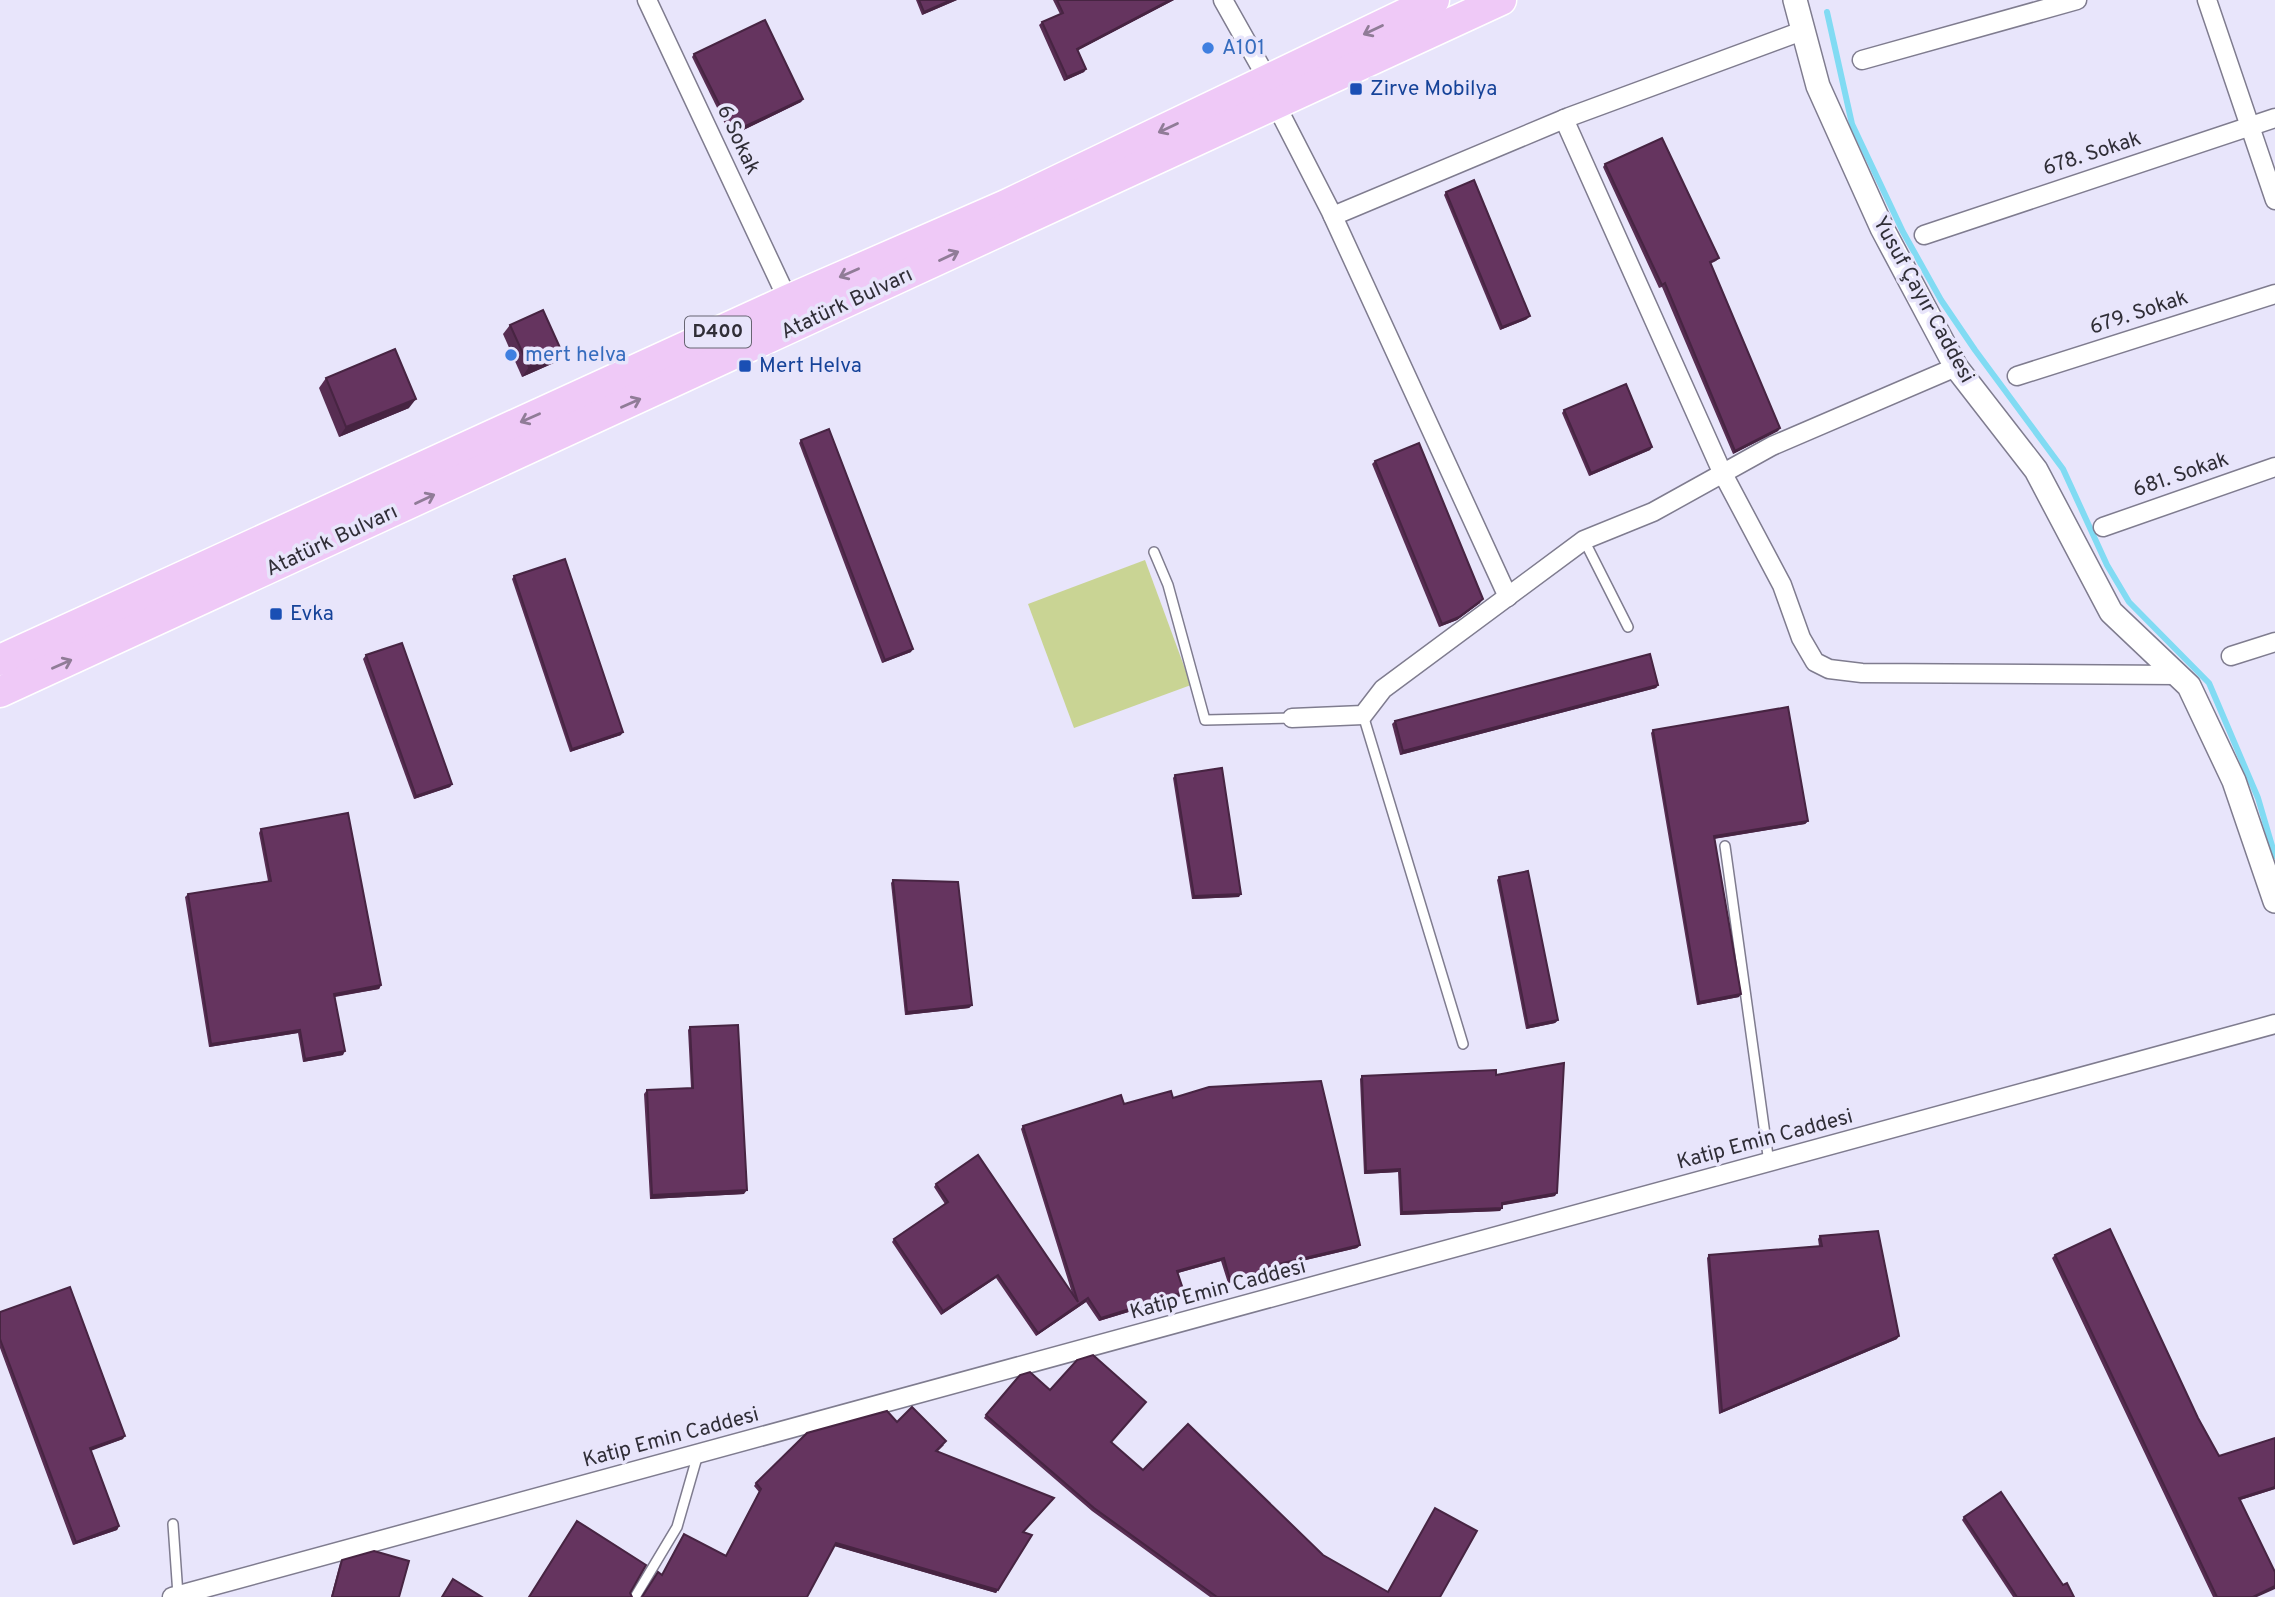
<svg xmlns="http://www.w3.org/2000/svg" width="2275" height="1597" font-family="Overpass,sans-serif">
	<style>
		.green { fill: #c9d494 }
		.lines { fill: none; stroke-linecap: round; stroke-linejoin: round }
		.stream { stroke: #81dbf3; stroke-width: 6 }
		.service-casing { stroke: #7f7c8f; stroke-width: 12 }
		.minor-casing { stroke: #7f7c8f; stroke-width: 21 }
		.tertiary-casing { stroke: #7f7c8f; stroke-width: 26 }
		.primary-casing { stroke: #fff; stroke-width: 33 }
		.service { stroke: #fff; stroke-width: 9 }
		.minor { stroke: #fff; stroke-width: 18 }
		.tertiary { stroke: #fff; stroke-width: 23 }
		.primary { stroke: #efc9f7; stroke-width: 30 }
		.wall { fill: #572d52 }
		.shaded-wall { fill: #472442 }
		.building { fill: #65345f; stroke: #472442; stroke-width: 2 }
		.oneway { stroke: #907c97 }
		.shop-dot { fill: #3f7fe0; stroke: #e8e5fb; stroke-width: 2.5 }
		.transit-dot { fill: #1a4fb4; stroke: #e8e5fb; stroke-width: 2.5 }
		.labels { text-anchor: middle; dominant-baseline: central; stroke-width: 7; stroke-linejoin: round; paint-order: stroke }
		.shield { fill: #e8e5fb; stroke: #676572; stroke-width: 2 }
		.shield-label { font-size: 19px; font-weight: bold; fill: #302e37 }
		.shop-label { font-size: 21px; fill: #366cbe; stroke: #e8e5fb; text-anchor: start }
		.transit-label { font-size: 21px; fill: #164399; stroke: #e8e5fb; text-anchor: start }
		.street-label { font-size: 21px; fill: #302e37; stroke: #e8e5fb }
	</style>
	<rect width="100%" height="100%" fill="#e8e5fb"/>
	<polygon class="green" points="1145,560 1191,685 1074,728 1028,604"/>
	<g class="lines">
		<polyline class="stream" points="1827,12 1852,124 1903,232 1941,300 1975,350 2063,469 2107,565 2129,602 2209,683 2258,798 2275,856"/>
		<g class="service-casing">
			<g id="service">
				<polyline points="1584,540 1628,627"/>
				<polyline points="1154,552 1168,585 1205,720 1292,718"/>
				<polyline points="1363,715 1463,1044"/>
				<polyline points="1725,846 1769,1163"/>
				<polyline points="173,1524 178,1595"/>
				<polyline points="635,1597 677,1527 698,1454"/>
			</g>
		</g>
		<g class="minor-casing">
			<g id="minor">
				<polyline points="647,0 788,300"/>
				<polyline points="1223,0 1268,80"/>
				<polyline points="2207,0 2275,200"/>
				<polyline points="1862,60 2077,0"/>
				<polyline points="1276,105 1331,212 1508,597"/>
				<polyline points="1564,119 1722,472 1782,585 1801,638 1815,662 1829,669 1862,673 2178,675"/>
				<polyline points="1333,216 1569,117 1802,31"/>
				<polyline points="1924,235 2275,118"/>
				<polyline points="2017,376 2275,294"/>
				<polyline points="2103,527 2275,467"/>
				<polyline points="2231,656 2275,642"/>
				<polyline points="1292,718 1363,715 1383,689 1584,540 1653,512 1772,446 1956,367"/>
				<polyline points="172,1597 2275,1024"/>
			</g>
		</g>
		<g class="tertiary-casing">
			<polyline id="tertiary" points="1795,0 1818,86 1882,228 1956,367 2036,470 2111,612 2189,686 2234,781 2275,901"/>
		</g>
		<g class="primary-casing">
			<g id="primary">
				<polyline points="0,660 788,300 1006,205 1434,0"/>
				<polyline points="0,692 1501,0"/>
			</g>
		</g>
		<use href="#service" class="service"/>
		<use href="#minor" class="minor"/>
		<use href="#tertiary" class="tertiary"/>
		<use href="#primary" class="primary"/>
	</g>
	<g class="wall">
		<polygon points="916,0 957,0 922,15"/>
		<polygon points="1053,0 1174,0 1078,50 1086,69 1084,72 1064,81 1039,25 1042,22 1060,14"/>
		<polygon points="694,54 803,99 801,102 731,136 692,57"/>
		<polygon points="1605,164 1719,258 1716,261 1710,264 1780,428 1778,431 1733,454 1662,287 1659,288 1603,167"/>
		<polygon points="1446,192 1527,319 1500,330 1444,195"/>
		<polygon points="510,325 556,362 522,377 503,334"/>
		<polygon points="326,378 409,408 339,437 319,388"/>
		<polygon points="1564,410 1652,447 1650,450 1589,476 1562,413"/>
		<polygon points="801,440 911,652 882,663 799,443"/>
		<polygon points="1375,461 1480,603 1457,620 1439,627 1372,464"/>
		<polygon points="514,576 621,735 570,752 512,579"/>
		<polygon points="366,655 452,784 450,787 414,799 363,659"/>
		<polygon points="1658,685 1656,688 1400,755 1392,724 1395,721"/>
		<polygon points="1653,730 1808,821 1805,824 1714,839 1739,997 1697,1005 1651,733"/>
		<polygon points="1175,775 1239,897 1192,899 1173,778"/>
		<polygon points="261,829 381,985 379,989 335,997 343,1055 303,1062 298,1033 209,1047 185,897 188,894 268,881 259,833"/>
		<polygon points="1499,877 1558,1020 1555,1023 1526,1029 1497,880"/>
		<polygon points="893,880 972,1005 969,1008 905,1015 891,883"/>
		<polygon points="690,1027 744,1194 650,1199 644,1094 647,1090 691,1088 688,1030"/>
		<polygon points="1362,1076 1555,1196 1502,1205 1500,1211 1400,1215 1398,1172 1364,1174 1360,1079"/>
		<polygon points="1173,1098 1360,1245 1357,1248 1262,1270 1260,1274 1228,1283 1221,1261 1178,1273 1184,1292 1181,1296 1099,1321 1086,1302 1036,1336 996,1278 941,1315 892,1242 894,1239 945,1204 934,1187 936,1184 1072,1293 1021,1129 1023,1126 1124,1104"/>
		<polygon points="1820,1236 1897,1339 1719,1414 1707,1258 1709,1255 1819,1246 1818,1239"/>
		<polygon points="2055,1255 2198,1418 2219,1456 2275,1438 2275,1489 2240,1500 2257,1597 2213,1597 2052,1258"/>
		<polygon points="0,1312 123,1439 91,1450 119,1526 117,1530 73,1545 0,1348"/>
		<polygon points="1050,1390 1143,1470 1323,1555 1387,1592 1440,1597 1210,1597 1092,1511 984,1418 986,1415"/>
		<polygon points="897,1422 944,1445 937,1452 1024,1532 996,1593 835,1546 662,1574 726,1556 759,1492 754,1486 756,1483"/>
		<polygon points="1964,1517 2063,1585 2074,1597 2013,1597 1962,1520"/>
		<polygon points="342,1560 399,1597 331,1597 340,1563"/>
	</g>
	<g class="shaded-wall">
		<polygon points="951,0 957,0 922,15 924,12"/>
		<polygon points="1170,0 1174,0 1075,52 1077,49"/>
		<polygon points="1086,69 1084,72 1064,81 1067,77"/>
		<polygon points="803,99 801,102 731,136 733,132"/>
		<polygon points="1530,316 1527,319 1500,330 1502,327"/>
		<polygon points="562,352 556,362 522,377 529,367"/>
		<polygon points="416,399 409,408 339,437 346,427"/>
		<polygon points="1780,428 1778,431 1733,454 1735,451"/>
		<polygon points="1652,447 1650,450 1589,476 1591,473"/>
		<polygon points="1483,599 1480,603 1457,620 1439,627 1442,624"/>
		<polygon points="913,649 911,652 882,663 885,660"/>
		<polygon points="1658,685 1656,688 1400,755 1403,751"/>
		<polygon points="623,732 621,735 570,752 572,749"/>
		<polygon points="452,784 450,787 414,799 416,796"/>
		<polygon points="1808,821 1805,824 1712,839 1714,836"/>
		<polygon points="1241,894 1239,897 1192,899 1194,896"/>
		<polygon points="381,985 379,989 332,997 334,994"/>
		<polygon points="1741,994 1739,997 1697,1005 1699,1002"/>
		<polygon points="972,1005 969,1008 905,1015 907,1012"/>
		<polygon points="1558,1020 1555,1023 1526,1029 1528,1026"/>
		<polygon points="300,1030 298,1033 209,1047 211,1044"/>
		<polygon points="345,1051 343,1055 303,1062 305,1059"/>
		<polygon points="1400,1169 1398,1172 1364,1174 1366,1171"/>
		<polygon points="747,1190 744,1194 650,1199 652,1195"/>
		<polygon points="1557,1193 1555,1196 1499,1206 1502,1203"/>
		<polygon points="1502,1208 1500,1211 1400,1215 1402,1212"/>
		<polygon points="1360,1245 1357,1248 1259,1271 1262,1268"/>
		<polygon points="1224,1258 1221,1261 1174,1274 1177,1271"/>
		<polygon points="1263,1271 1260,1274 1228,1283 1230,1280"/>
		<polygon points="998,1275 996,1278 941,1315 943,1311"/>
		<polygon points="1184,1292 1181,1296 1099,1321 1101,1318"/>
		<polygon points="1088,1298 1086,1302 1036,1336 1038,1333"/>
		<polygon points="1899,1336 1897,1339 1719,1414 1722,1411"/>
		<polygon points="125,1436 123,1439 88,1452 90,1448"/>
		<polygon points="2275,1487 2275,1489 2237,1501 2239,1498"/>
		<polygon points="119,1526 117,1530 73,1545 76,1542"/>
		<polygon points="836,1543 998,1590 996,1593 834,1546"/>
		<polygon points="2275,1586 2275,1589 2257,1597 2253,1597"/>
	</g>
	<g class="building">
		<polygon points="919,0 951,0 924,12"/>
		<polygon points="1057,0 1170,0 1077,49 1086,69 1067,77 1042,22 1063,13"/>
		<polygon points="765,20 803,99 733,132 694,54"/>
		<polygon points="1662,138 1719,258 1710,262 1780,428 1735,451 1665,283 1662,285 1605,164"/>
		<polygon points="1474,180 1530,316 1502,327 1446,192"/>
		<polygon points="543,310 562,352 529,367 510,325"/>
		<polygon points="395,349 416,399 346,427 326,378"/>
		<polygon points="1626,384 1652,447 1591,473 1564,410"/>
		<polygon points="829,429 913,649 885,660 801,440"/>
		<polygon points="1419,443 1483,599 1459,617 1442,624 1375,461"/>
		<polygon points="565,559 623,732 572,749 514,576"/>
		<polygon points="402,643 452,784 416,796 366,655"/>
		<polygon points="1650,654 1658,685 1403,751 1395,721"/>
		<polygon points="1788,707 1808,821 1714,836 1741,994 1699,1002 1653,730"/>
		<polygon points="1222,768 1241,894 1194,896 1175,775"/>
		<polygon points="348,813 381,985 334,994 345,1051 305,1059 300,1030 211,1044 188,894 271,881 261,829"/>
		<polygon points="1528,871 1558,1020 1528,1026 1499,877"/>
		<polygon points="893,880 958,882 972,1005 907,1012"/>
		<polygon points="738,1025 747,1190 652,1195 647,1090 693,1088 690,1027"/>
		<polygon points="1564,1063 1557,1193 1502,1203 1502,1208 1402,1212 1400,1169 1366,1171 1362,1076 1496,1070 1496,1075"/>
		<polygon points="1321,1081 1360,1245 1262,1268 1263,1271 1230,1280 1224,1258 1177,1271 1184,1292 1101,1318 1088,1298 1038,1333 998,1275 943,1311 894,1239 948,1202 936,1184 978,1155 1078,1302 1023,1126 1121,1095 1124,1104 1171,1091 1173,1098 1209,1087"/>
		<polygon points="2110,1229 2198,1418 2219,1456 2275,1438 2275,1487 2239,1498 2275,1572 2275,1586 2253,1597 2217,1597 2055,1255"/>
		<polygon points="1878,1231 1899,1336 1722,1411 1709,1255 1822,1246 1820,1236"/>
		<polygon points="70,1287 125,1436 90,1448 119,1526 76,1542 0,1339 0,1312"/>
		<polygon points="1093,1355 1146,1402 1111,1442 1143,1470 1188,1424 1323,1555 1388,1592 1435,1508 1477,1531 1440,1597 1217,1597 1094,1508 986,1415 1020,1375 1030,1372 1050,1390 1077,1360"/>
		<polygon points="912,1407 946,1441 936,1451 1054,1498 1023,1532 1032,1535 998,1590 836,1543 807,1597 642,1597 658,1572 662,1575 684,1534 726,1556 761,1489 756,1483 807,1433 887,1411 897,1422"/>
		<polygon points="2001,1492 2063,1585 2067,1583 2074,1597 2017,1597 1964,1517"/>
		<polygon points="577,1521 646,1565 630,1593 632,1597 529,1597"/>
		<polygon points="374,1551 409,1561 399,1597 332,1597 342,1560"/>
		<polygon points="453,1579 482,1597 442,1597"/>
	</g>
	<defs><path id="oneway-shaft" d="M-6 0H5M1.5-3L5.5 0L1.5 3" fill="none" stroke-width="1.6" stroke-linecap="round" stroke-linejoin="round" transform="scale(1.75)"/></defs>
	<g class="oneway">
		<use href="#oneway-shaft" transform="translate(1373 30) rotate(155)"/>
		<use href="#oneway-shaft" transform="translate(1168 128) rotate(155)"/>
		<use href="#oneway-shaft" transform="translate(949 256) rotate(-25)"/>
		<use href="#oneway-shaft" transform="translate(849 273) rotate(156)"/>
		<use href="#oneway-shaft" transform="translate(631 403) rotate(-24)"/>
		<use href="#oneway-shaft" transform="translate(530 418) rotate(156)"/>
		<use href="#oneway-shaft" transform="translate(425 499) rotate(-25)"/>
		<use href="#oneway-shaft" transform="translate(62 664) rotate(-24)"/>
	</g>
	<g class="shop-dot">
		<circle cx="1208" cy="48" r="7"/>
		<circle cx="511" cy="355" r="7"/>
	</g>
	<g class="transit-dot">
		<rect x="1349" y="82" width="14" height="14" rx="3.5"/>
		<rect x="738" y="359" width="14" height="14" rx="3.5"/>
		<rect x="269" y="607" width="14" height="14" rx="3.5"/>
	</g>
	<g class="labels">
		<rect class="shield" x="685" y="316.5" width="66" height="31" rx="5"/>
		<g class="shield-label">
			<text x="718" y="332">D400</text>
		</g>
		<g class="shop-label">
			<text x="1222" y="48">A101</text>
			<text x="525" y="355">mert helva</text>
		</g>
		<g class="transit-label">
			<text x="1370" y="89">Zirve Mobilya</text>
			<text x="759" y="366">Mert Helva</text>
			<text x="290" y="614">Evka</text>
		</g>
		<g class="street-label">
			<text transform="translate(738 140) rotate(65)">6 Sokak</text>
			<text transform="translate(2092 154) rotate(-18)">678. Sokak</text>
			<text transform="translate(1923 300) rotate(61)">Yusuf Çayır Caddesi</text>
			<text transform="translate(847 304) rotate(-25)">Atatürk Bulvarı</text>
			<text transform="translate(2139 313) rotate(-18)">679. Sokak</text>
			<text transform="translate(2181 475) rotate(-19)">681. Sokak</text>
			<text transform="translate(332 541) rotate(-25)">Atatürk Bulvarı</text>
			<text transform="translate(1765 1140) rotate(-15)">Katip Emin Caddesi</text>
			<text transform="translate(1218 1290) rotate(-15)">Katip Emin Caddesi</text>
			<text transform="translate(671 1438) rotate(-15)">Katip Emin Caddesi</text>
		</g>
	</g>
</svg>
